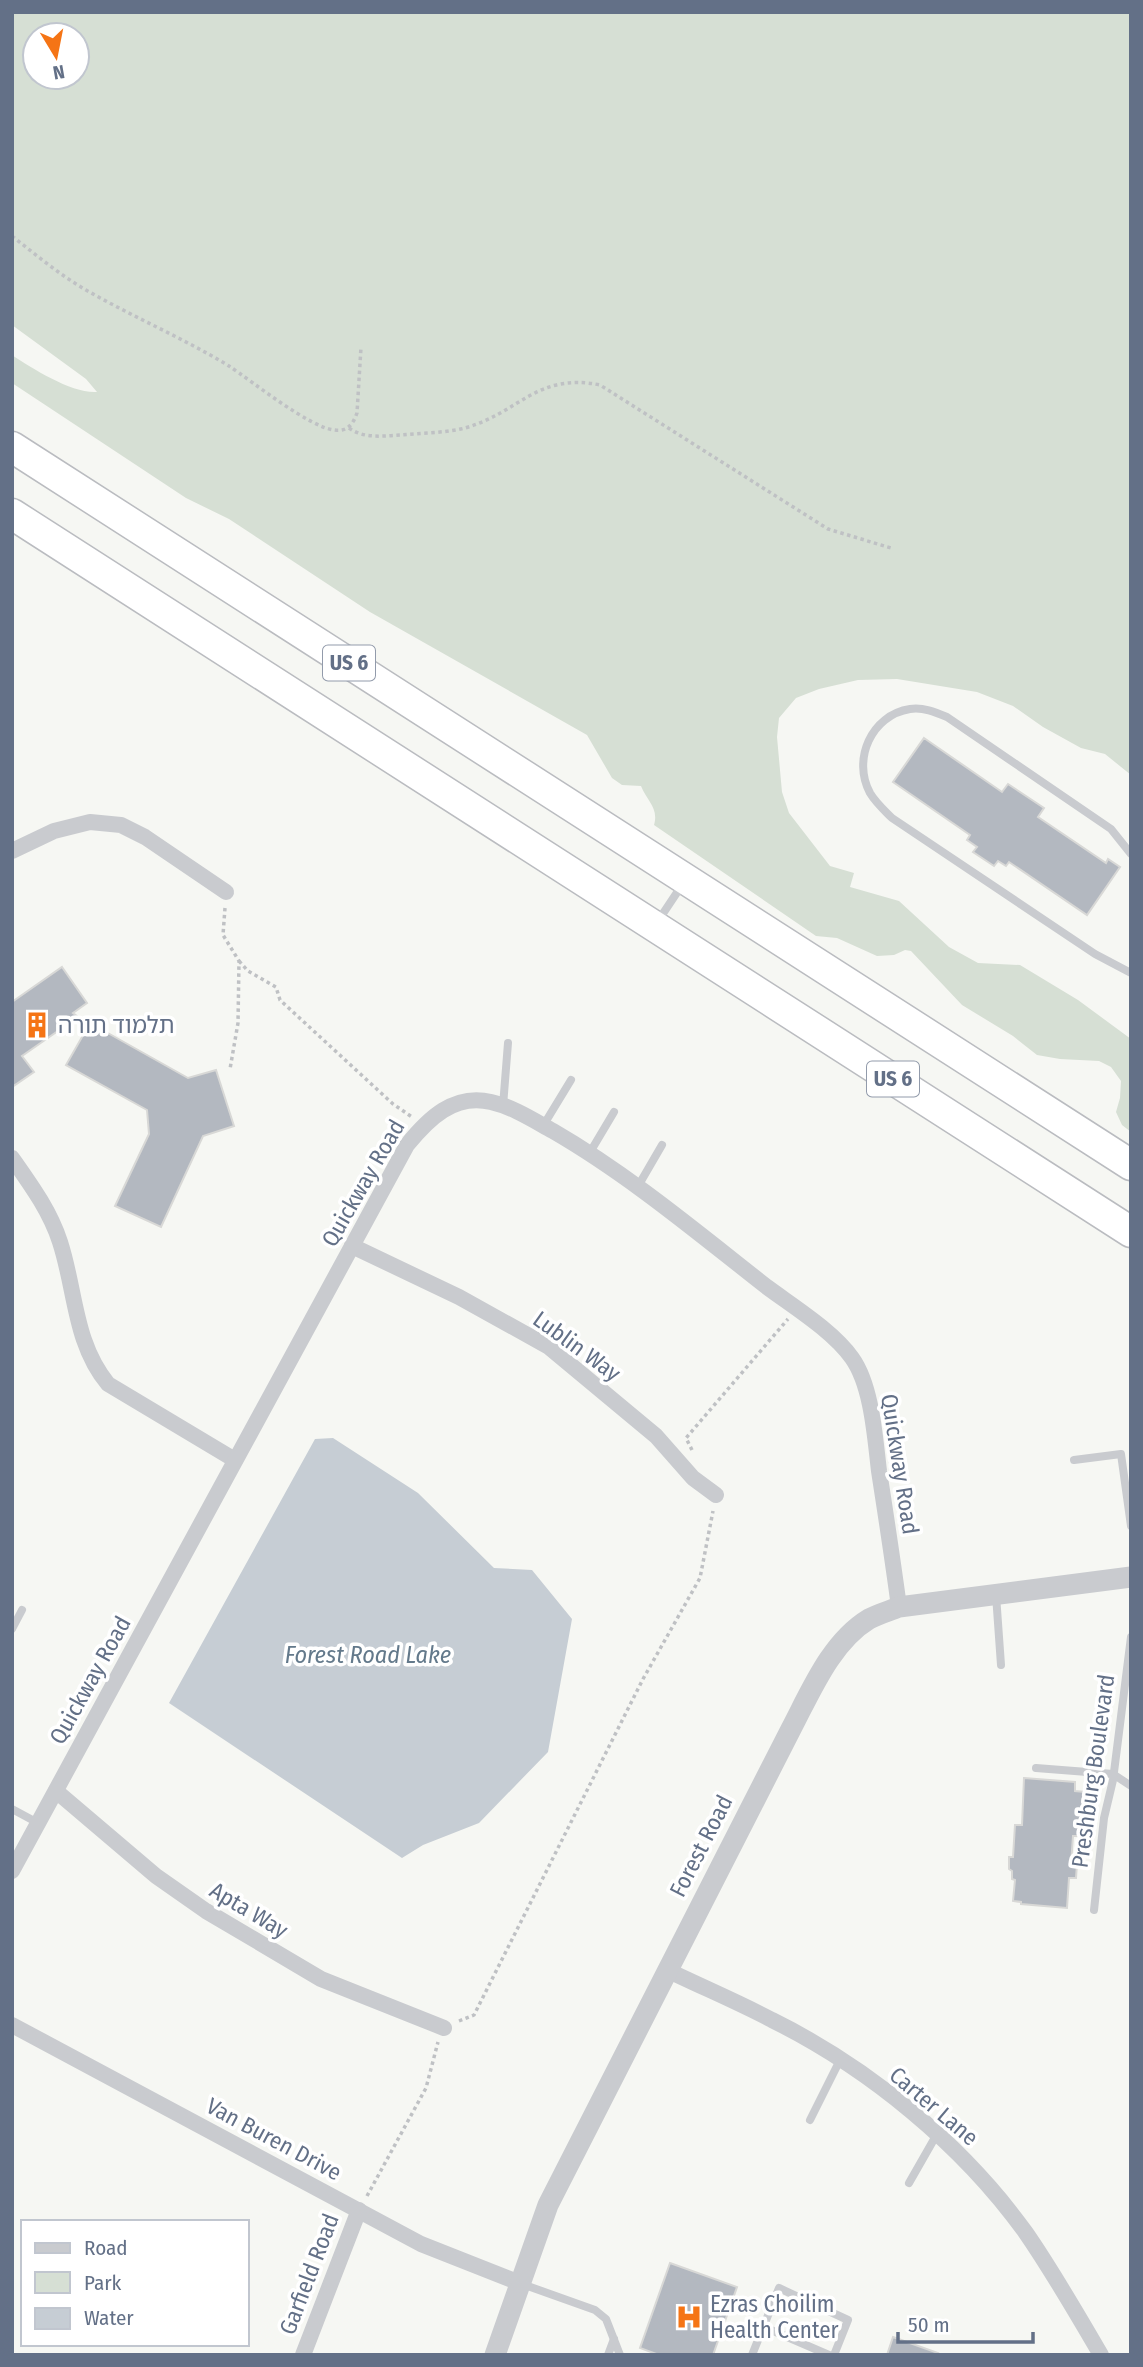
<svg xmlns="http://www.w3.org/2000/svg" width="1143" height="2367" font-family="'Fira Sans Condensed','Noto Sans Hebrew',sans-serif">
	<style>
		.green { fill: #d6dfd4; fill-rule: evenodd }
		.water { fill: #c6cdd4 }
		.building { fill: #b3b8c0; stroke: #d8d8d6; stroke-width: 2 }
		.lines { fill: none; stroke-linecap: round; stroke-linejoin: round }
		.motorway-casing { stroke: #babcc0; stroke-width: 33 }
		.path { stroke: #bfc1c4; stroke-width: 3.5; stroke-dasharray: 3.5 3.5; stroke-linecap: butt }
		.service { stroke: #c9cbcf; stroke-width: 8 }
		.minor { stroke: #c9cbcf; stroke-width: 16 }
		.tertiary { stroke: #c9cbcf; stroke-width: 21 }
		.motorway { stroke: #fff; stroke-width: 30 }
		.labels { text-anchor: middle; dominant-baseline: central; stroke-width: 7; stroke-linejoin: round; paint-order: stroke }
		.shield { fill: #fff; stroke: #929bab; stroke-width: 2 }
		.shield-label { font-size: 21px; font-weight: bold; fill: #637087 }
		.poi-label { font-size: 23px; fill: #637087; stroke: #fff; text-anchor: start }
		.street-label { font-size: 23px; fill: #637087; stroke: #fff }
		.water-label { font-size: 24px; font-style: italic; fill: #63798b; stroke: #fff }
	</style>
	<rect width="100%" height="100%" fill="#f6f7f3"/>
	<path class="green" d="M12,12H1131V775L1105,754L1081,748L1043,727L1013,706L977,692L897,679L858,680L819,689L796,698L779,718L777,737L782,792L789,813L830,866L854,873L850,887L899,901L949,947L978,963L1020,965L1078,1000L1131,1039V1132L1122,1125L1116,1112L1120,1098L1121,1081L1111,1067L1099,1061L1060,1059L1037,1055L1013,1036L962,1005L911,951L905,950L894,955L877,956L837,938L816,936L654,825C659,808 647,801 641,786L622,785L612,778L587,735L370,612L229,519L186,498L12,383V355C33,369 73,394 97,392L86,379L12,325ZM35,35H77V77H35Z"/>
	<polygon class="water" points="333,1438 418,1493 494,1568 532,1570 572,1619 548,1752 479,1823 423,1845 402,1858 169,1703 315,1439"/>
	<g class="building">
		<polygon points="924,738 1002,792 1008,784 1044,808 1038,817 1106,863 1108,859 1120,867 1087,915 1009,862 1006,866 998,861 994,866 973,852 977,847 967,840 970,835 893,782"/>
		<polygon points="62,967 87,1003 73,1013 78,1017 22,1056 34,1072 12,1087 12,1002"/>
		<polygon points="90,1023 188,1078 216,1070 234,1126 203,1136 161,1227 115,1206 149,1134 147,1110 66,1065"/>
		<polygon points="1024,1778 1075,1782 1075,1791 1085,1792 1079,1836 1073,1836 1071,1864 1077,1864 1076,1878 1069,1878 1067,1908 1021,1904 1021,1902 1013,1901 1015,1880 1012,1879 1012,1871 1009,1869 1009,1857 1013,1857 1015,1825 1022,1825"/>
		<polygon points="670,2263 737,2287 713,2355 659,2355 640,2348"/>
		<polygon points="893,2337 938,2353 937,2355 887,2355"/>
	</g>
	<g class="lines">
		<g class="motorway-casing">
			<g id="motorway">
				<polyline points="12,447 1131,1165"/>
				<polyline points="12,514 1131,1232"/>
			</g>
		</g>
		<g class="path">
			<path d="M12,236C36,255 60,275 86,290C133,317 183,338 229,366C253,382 309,427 334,430C348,432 353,424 357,413L361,347"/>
			<path d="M349,428C364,439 383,436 401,435C422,433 445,433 465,428C519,413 537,372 600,385L828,529L891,548"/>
			<polyline points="225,908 223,935 239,961 238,1023 230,1069"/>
			<polyline points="239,961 248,971 276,987 280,1000 393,1104 412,1117"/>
			<polyline points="692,1450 686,1438 788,1319"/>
			<polyline points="459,2021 474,2015 643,1679 700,1578 713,1511"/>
			<polyline points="367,2196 426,2088 438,2042"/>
		</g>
		<g class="service">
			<path d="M1131,854L1111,829L947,717C935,712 923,707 910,709C871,715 852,760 870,793C876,803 884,810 892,818L1095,954L1131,973"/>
			<polyline points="658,921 682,885"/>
			<polyline points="503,1106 508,1043"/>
			<polyline points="543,1126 571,1080"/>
			<polyline points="589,1154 614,1112"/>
			<polyline points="637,1188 662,1145"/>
			<polyline points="1074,1460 1121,1454 1131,1526"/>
			<polyline points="996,1595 1001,1665"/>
			<polyline points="12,1629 22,1610"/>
			<polyline points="1036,1768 1113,1774 1131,1786"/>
			<polyline points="12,1809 38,1823"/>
			<polyline points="1094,1910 1104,1818 1113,1780 1131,1637"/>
			<polyline points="810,2120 840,2060"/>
			<polyline points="909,2183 937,2134"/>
			<polyline points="522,2284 595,2310 606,2319 620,2355"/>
			<polyline points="764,2327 829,2355"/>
			<polyline points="608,2355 614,2339"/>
			<polyline points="752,2355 779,2288 848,2320 834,2355"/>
		</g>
		<g class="minor">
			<polyline points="12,851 54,831 90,822 121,825 145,837 226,892"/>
			<path d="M12,1158C31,1185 50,1211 60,1242C76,1291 74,1343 108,1384L235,1460"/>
			<polyline points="352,1246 459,1297 549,1347 656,1436 693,1478 716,1495"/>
			<polyline points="56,1791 156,1876 206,1911 321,1979 444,2028"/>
			<path d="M12,1871L407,1145C428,1119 454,1093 491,1102C513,1107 533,1120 553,1131C629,1175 698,1233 767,1287C794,1307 833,1331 852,1358C872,1386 875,1438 879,1471C886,1516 893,1562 899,1607"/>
			<path d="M667,1970C702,1987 738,2002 772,2020C869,2068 963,2145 1026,2233C1053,2272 1077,2314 1101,2355"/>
			<polyline points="12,2025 421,2244 520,2283"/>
			<polyline points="303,2355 359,2210"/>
		</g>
		<path class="tertiary" d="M495,2355L548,2205L791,1729C811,1691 831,1642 869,1619C878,1614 889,1611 899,1607L1131,1577"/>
		<use href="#motorway" class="motorway"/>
	</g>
	<defs>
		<g id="building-bare" transform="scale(2.1)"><path d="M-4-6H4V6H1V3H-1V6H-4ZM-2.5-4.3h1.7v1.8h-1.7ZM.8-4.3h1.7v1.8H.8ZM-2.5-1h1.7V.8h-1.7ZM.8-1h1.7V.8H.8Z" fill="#f57415" stroke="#fff" stroke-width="2.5" paint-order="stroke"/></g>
		<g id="hospital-bare" transform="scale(2.1)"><path d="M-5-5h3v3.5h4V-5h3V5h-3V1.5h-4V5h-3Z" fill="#f57415" stroke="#fff" stroke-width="2.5" paint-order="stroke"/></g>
	</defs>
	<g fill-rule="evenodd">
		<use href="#building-bare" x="37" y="1025"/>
		<use href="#hospital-bare" x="689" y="2317"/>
	</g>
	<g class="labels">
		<g class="shield">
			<rect x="323" y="645.5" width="52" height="35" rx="5"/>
			<rect x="867" y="1061.5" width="52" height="35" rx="5"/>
		</g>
		<g class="shield-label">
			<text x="349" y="663">US 6</text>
			<text x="893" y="1079">US 6</text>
		</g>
		<g class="poi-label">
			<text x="58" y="1025">תלמוד תורה</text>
			<text x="710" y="2304">Ezras Choilim<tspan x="710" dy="26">Health Center</tspan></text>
		</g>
		<g class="street-label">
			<text transform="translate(363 1183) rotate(-60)">Quickway Road</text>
			<text transform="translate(577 1346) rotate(36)">Lublin Way</text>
			<text transform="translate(900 1464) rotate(81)">Quickway Road</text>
			<text transform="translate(90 1680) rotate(-61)">Quickway Road</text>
			<text transform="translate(1093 1771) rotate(-82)">Preshburg Boulevard</text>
			<text transform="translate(701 1846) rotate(-63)">Forest Road</text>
			<text transform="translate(249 1910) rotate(31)">Apta Way</text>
			<text transform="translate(934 2106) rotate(40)">Carter Lane</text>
			<text transform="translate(274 2139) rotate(28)">Van Buren Drive</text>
			<text transform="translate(309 2274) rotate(-69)">Garfield Road</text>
		</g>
		<g class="water-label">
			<text x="368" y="1655">Forest Road Lake</text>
		</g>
	</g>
	<rect width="1143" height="2367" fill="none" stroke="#637087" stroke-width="28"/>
	<rect x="21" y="2220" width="228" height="126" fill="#ffffff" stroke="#c1c6cf" stroke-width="2"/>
	<rect x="35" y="2243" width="35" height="10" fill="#c9cbcf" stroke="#c1c6cf" stroke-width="2"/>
	<text x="84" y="2255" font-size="21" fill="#637087">Road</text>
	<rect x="35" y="2272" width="35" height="21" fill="#d6dfd4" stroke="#c1c6cf" stroke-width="2"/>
	<text x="84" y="2290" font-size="21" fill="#637087">Park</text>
	<rect x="35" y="2308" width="35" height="21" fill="#c6cdd4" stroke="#c1c6cf" stroke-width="2"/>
	<text x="84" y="2325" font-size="21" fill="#637087">Water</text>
	<g transform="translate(56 56) rotate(170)"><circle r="33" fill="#ffffff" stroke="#c1c6cf" stroke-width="2"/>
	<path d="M0-5L12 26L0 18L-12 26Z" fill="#f57415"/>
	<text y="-10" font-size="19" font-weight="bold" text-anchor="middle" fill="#637087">N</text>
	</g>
	<path d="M898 2332v10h135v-10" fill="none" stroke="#637087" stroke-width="3.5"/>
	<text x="908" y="2332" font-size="21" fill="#637087" stroke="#ffffff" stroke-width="5" paint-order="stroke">50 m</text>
</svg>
